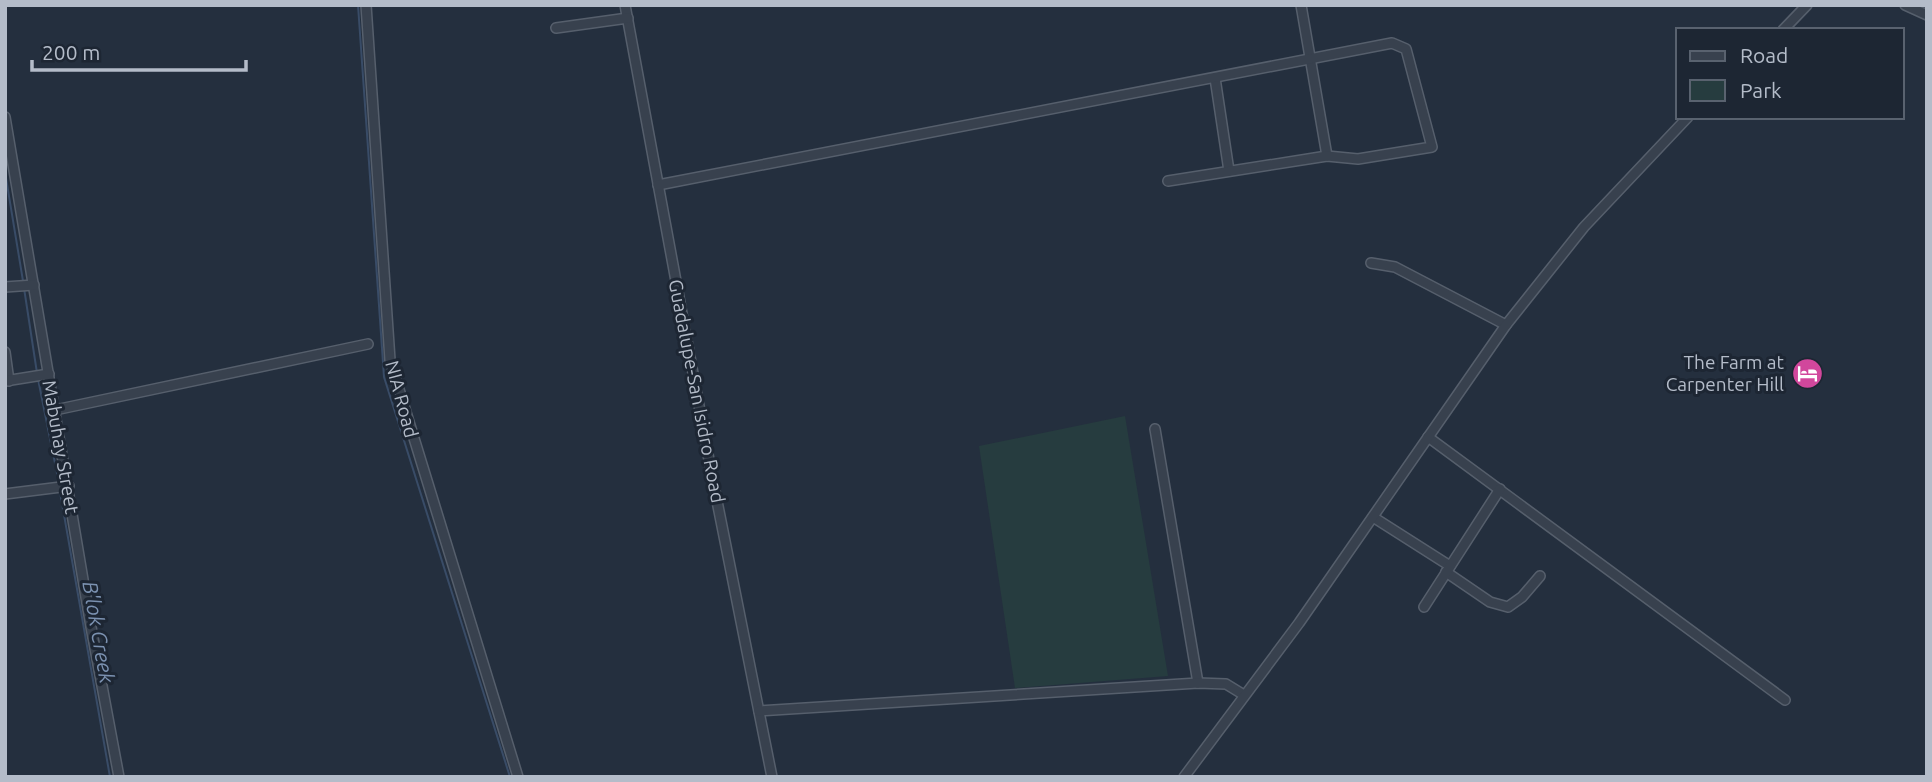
<svg xmlns="http://www.w3.org/2000/svg" width="1932" height="782" viewBox="0 0 1932 782" font-family="Ubuntu,sans-serif">
  <style>
    .green { fill: #263c3f }
    .lines { fill: none; stroke-linecap: round; stroke-linejoin: round }
    .stream { stroke: #394c67; stroke-width: 2 }
    .minor-casing { stroke: #565f6c; stroke-width: 12 }
    .minor { stroke: #38414e; stroke-width: 9 }
    .labels { text-anchor: middle; dominant-baseline: central; stroke-width: 6; stroke-linejoin: round; paint-order: stroke }
    .poi-label { font-size: 19px; fill: #b4bcc9; stroke: #1d2633; text-anchor: end }
    .street-label { font-size: 19px; fill: #b4bcc9; stroke: #1d2633 }
    .water-label { font-size: 21px; font-style: italic; fill: #7c92b1; stroke: #1d2633 }
  </style>
  <rect width="100%" height="100%" fill="#242f3e"/>
  <path class="green" d="M1125,416L1168,676L1015,688L979,446Z"/>
  <g class="lines">
    <g class="stream">
      <path d="M358,5L384,377L510,777"/>
      <path d="M1918,5L1927,9"/>
      <path d="M5,172L23,281"/>
      <path d="M24,288L37,373"/>
      <path d="M38,379L59,483"/>
      <path d="M60,492L110,777"/>
    </g>
    <defs>
      <g id="minor">
        <path d="M366,5L390,360L518,777"/>
        <path d="M625,5L712,476L772,777"/>
        <path d="M1301,5L1327,156"/>
        <path d="M1905,5L1927,15"/>
        <path d="M556,28L628,18"/>
        <path d="M1783,30L1807,5"/>
        <path d="M1215,78L1229,171"/>
        <path d="M5,117L91,627L119,777"/>
        <path d="M658,185L1392,43L1406,49L1432,147L1358,159L1327,156L1168,181"/>
        <path d="M1371,263L1395,267L1506,325"/>
        <path d="M5,287L34,285"/>
        <path d="M5,352L9,381"/>
        <path d="M5,381L49,374"/>
        <path d="M55,410L368,344"/>
        <path d="M1155,429L1198,683"/>
        <path d="M1428,437L1785,700"/>
        <path d="M5,494L69,486"/>
        <path d="M1373,517L1450,566"/>
        <path d="M1446,572L1490,602L1508,607L1522,597L1540,576"/>
        <path d="M1424,607L1500,489"/>
        <path d="M759,711L1198,683L1226,684L1244,695"/>
        <path d="M1184,777L1299,623L1506,325L1584,227L1688,117"/>
      </g>
    </defs>
    <use href="#minor" class="minor-casing"/>
    <use href="#minor" class="minor"/>
  </g>
  <defs>
    <symbol id="hotel-disc" viewBox="-11 -11 22 22"><circle r="9.5" fill="#d1479c" stroke="#1d2633"/><path d="M-6-4.5h1.5V1H6V5H4.5V3h-9V5H-6ZM-4 0a1.8 1.8 0 1 1 3.6 0ZM.5 0V-2.5h3Q6-2.5 6 0Z" fill="#fff"/></symbol>
  </defs>
  <g fill-rule="evenodd">
    <use href="#hotel-disc" x="1790" y="356" width="35" height="35"/>
  </g>
  <g class="labels">
    <g class="poi-label">
      <text x="1784" y="362">The Farm at<tspan x="1784" dy="22">Carpenter Hill</tspan></text>
    </g>
    <g class="street-label">
      <text transform="translate(697 391) rotate(79)">Guadalupe-San Isidro Road</text>
      <text transform="translate(402 399) rotate(75)">NIA Road</text>
      <text transform="translate(61 447) rotate(80)">Mabuhay Street</text>
    </g>
    <g class="water-label">
      <text transform="translate(99 632) rotate(80)">B'lok Creek</text>
    </g>
  </g>
  <rect width="1932" height="782" fill="none" stroke="#b4bcc9" stroke-width="14"/>
  <rect x="1676" y="28" width="228" height="91" fill="#1d2633" stroke="#59626f" stroke-width="2"/>
  <rect x="1690" y="51" width="35" height="10" fill="#38414e" stroke="#59626f" stroke-width="2"/>
  <text x="1740" y="63" font-size="21" fill="#b4bcc9">Road</text>
  <rect x="1690" y="80" width="35" height="21" fill="#263c3f" stroke="#59626f" stroke-width="2"/>
  <text x="1740" y="98" font-size="21" fill="#b4bcc9">Park</text>
  <path d="M32 60v10h214v-10" fill="none" stroke="#b4bcc9" stroke-width="3.5"/>
  <text x="42" y="60" font-size="21" fill="#b4bcc9" stroke="#1d2633" stroke-width="5" paint-order="stroke">200 m</text>
</svg>
